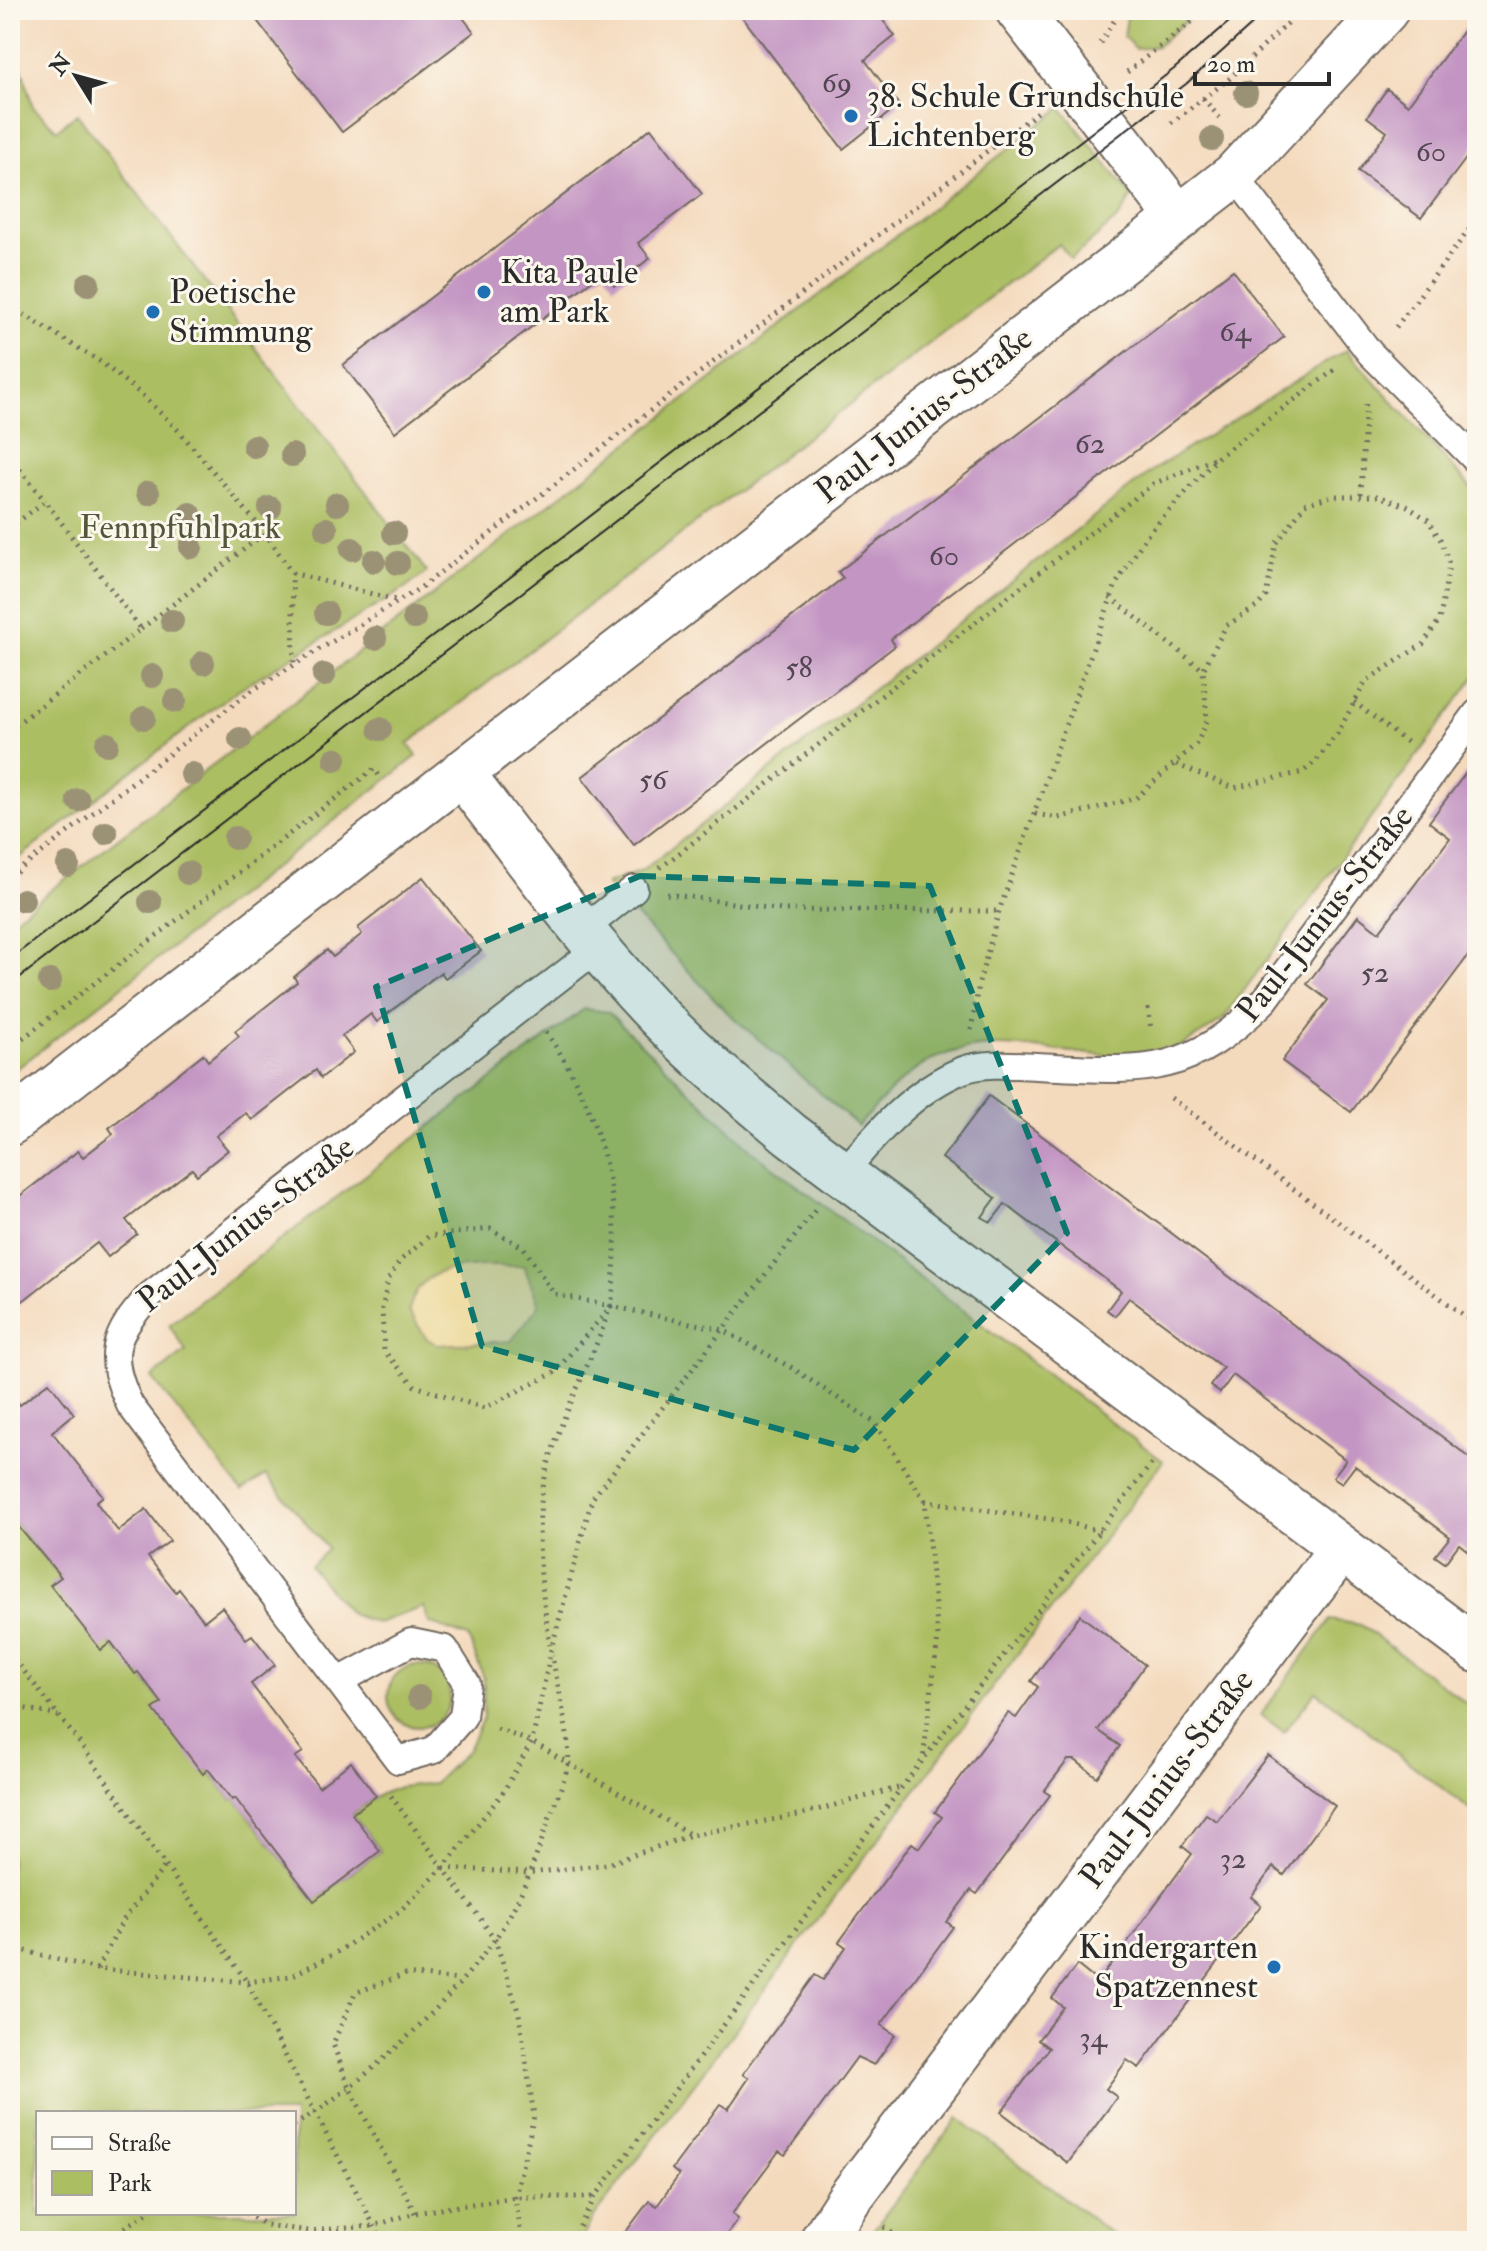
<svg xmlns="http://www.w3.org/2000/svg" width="1487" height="2251" viewBox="0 0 1487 2251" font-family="'IM FELL Double Pica',serif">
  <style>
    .green { fill: #acbe62; stroke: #6c7446; stroke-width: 2; fill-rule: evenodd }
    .sand { fill: #eeda9e; stroke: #8c8264; stroke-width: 2 }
    .building { fill: #c395c3 }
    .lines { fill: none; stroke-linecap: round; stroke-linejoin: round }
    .service-casing { stroke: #71685e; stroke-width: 30 }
    .minor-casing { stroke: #71685e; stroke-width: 48 }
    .path { stroke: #71685e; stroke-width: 5; stroke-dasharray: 2 6; stroke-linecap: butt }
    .service { stroke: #fff; stroke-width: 26 }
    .minor { stroke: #fff; stroke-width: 44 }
    .tram { stroke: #2b2b2b; stroke-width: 2 }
    .tree { fill: #9b9276 }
    .marked { fill: #0f766e; fill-opacity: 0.2; stroke: #0f766e; stroke-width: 6; stroke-dasharray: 16 10; stroke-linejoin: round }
    .poi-dot { fill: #1f6fb2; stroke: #fbf7ec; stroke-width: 3 }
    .labels { text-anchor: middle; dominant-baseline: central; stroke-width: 6; stroke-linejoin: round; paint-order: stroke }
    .number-label { font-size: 30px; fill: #514651 }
    .poi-label { font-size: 34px; fill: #2b2b2b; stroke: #fbf7ec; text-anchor: start }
    .street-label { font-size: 34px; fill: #2b2b2b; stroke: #fbf7ec }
    .park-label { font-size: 34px; fill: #52573c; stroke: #fbf7ec }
  </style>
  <rect width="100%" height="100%" fill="#fbf7ec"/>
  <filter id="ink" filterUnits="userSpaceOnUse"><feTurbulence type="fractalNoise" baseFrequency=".0125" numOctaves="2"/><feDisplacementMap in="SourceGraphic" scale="16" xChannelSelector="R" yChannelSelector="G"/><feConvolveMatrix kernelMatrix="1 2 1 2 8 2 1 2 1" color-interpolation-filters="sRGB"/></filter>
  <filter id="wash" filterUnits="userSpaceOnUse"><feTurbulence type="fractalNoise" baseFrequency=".006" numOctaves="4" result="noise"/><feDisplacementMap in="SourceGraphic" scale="32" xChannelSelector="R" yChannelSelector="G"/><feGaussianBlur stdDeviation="1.8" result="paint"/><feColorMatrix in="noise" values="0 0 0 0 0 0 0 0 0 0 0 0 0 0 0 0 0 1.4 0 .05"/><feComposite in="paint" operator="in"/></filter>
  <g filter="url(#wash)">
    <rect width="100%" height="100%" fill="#f4dabd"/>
    <g class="green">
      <path d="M1132,10H1198L1157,46L1136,49L1124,37L1127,17Z"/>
      <path d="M10,28L33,107L57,130L77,114L427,572L406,588L236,691L10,865Z"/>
      <path d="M1061,108L1132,196L1120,216L1071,259L1059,244L408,744L417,756L10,1074V922Z"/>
      <path d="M1346,350L1477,494V674L1223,1019C1199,1035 1176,1054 1147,1056C1079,1062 1001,1029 936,1058C905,1072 880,1102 858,1126L726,1011L606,884L642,871L1153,470Z"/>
      <path d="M584,1009L608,1012L754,1153L1163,1461L591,2221L581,2241H10V1517L61,1577L51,1585L138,1672L162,1703L203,1773L208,1769L232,1800L235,1798L314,1901L380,1851L352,1814L376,1796L400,1787L434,1783L468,1750L483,1718L484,1678L468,1637L429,1623L424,1607L377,1623L350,1614L310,1566L328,1549L266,1475L242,1491L152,1378L186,1351L169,1325ZM38,2113H294V2213H38Z"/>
      <path d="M1330,1620L1361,1625L1477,1711V1815L1316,1691L1284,1732L1261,1715Z"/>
      <circle cx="419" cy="1696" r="31"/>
      <path d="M958,2118L1121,2241H865Z"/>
    </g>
    <path class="sand" d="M484,1266H524L539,1305L511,1341L438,1345L426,1338L409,1311C418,1270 448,1268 484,1266Z"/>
    <g id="blocks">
      <g class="building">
        <path d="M249,10H457L474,32L342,132Z"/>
        <path d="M737,10H875L895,36L865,60L899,105L843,149Z"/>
        <path d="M1477,12V144L1421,218L1358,171L1387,132L1367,117L1387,89L1408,105Z"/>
        <path d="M651,128L702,194L638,243L650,258L614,286L604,271L395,432L343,365Z"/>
        <path d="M1233,270L1284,337L891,639L895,646L634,845L582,777L843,578L838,572Z"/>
        <path d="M1477,758V944L1351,1112L1282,1061L1328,1000L1307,984L1358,916L1379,932L1450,838L1429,822Z"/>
        <path d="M423,877L481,951L445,978L441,972L377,1022L371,1014L342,1036L354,1052L321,1078L316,1070L252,1120L246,1113L216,1136L228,1150L197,1175L192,1169L126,1220L137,1234L108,1257L97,1243L10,1311V1213L17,1208L12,1202L78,1151L83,1157L113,1134L109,1128L203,1054L208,1061L239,1036L235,1031L297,982L294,977L327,950L333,957L362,934L358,928Z"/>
        <path d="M989,1096L1477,1463V1558L1459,1544L1445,1563L1435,1556L1450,1537L1355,1466L1342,1483L1333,1477L1346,1460L1233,1375L1220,1393L1210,1386L1223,1368L1129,1298L1115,1316L1107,1310L1121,1291L1005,1204L991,1222L982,1217L996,1198L942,1158Z"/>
        <path d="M49,1382L74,1414L52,1432L103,1496L96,1502L118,1531L146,1509L170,1541L148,1557L176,1592L179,1589L204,1621L222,1607L246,1639L252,1635L275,1665L251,1684L303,1752L295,1757L319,1787L351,1762L376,1796L352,1814L380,1851L314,1901L235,1798L232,1800L208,1769L203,1774L153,1709L162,1703L138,1672L135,1674L111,1642L101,1650L50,1585L61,1577L10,1517V1392L20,1405Z"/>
        <path d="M1080,1615L1145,1665L1098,1730L1120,1746L1097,1777L1075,1760H1068L1044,1791L1050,1795L977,1894L971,1890L947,1922L953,1927L881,2025L895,2035L874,2065L857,2057L785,2155L779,2151L732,2214L738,2219L722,2241H619L649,2201L657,2206L679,2175L672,2169L720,2104L728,2109L749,2078L743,2074L815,1975L823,1980L846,1947L839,1942L912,1843L919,1848L942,1817L935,1812L1008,1713L1016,1718L1038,1687L1031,1681Z"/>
        <path d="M1268,1755L1335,1806L1284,1875L1273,1867L1251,1897L1261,1905L1139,2068L1127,2060L1106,2089L1117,2097L1068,2163L1001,2112L1049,2048L1038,2040L1063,2007L1052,1998L1077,1965L1098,1982L1192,1854L1182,1846L1206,1814L1217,1821Z"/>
      </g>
    </g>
  </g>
  <g filter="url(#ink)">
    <use href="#blocks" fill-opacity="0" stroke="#71685e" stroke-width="2"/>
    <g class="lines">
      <defs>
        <g id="service">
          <path d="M1234,175L1370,353L1477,461"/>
          <path d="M583,930L634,889"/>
          <path d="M843,1173C876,1134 914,1089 963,1070C984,1062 1014,1065 1036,1066C1142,1071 1185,1080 1265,1000L1477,713"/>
          <path d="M341,1680L411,1642L445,1649L467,1684L463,1717L434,1750L398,1760L130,1405C106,1355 113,1336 149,1296L598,948"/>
        </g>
        <g id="minor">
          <path d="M1018,10L1179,218"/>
          <path d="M461,773C526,857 588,944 662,1020C702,1061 746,1097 790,1134L1477,1650"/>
          <path d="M10,1123L1234,175L1386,10"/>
          <path d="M822,2241L849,2199L1341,1549"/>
        </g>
      </defs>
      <use href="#service" class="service-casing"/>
      <use href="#minor" class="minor-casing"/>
      <g class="path">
        <path d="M1100,43L1121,10"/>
        <path d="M1127,72L1207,10"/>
        <path d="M1203,98L1223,122"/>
        <path d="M1171,123L1229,79L1302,10"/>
        <path d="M10,306L101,362L142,395L179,431L265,533L292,573L294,663"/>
        <path d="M1396,327L1477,219"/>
        <path d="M10,457L45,501"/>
        <path d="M1361,494L1366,399"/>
        <path d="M10,528L45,501L141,629L10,729"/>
        <path d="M292,573L399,601"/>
        <path d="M1110,597L1203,670"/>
        <path d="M141,629L265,533"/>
        <path d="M1354,702L1409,744"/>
        <path d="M1035,814L1058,818L1136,798L1197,743L1207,721L1203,670L1226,626L1258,606L1266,596L1276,544L1305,504L1331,496H1378L1407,506L1428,520L1442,542L1449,564L1440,619L1423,644L1366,681L1337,734L1317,760L1303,772L1234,788L1175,764"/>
        <path d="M660,868L1153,484L1216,458"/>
        <path d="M10,877L248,693L420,588L1042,109"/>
        <path d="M667,894L782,910L999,911"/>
        <path d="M1148,1008L1151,1030"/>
        <path d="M971,1030L979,983L999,911L1116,584L1147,535L1218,457L1337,368"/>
        <path d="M546,1032C595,1101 621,1187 614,1271C613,1283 614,1296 610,1307C593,1361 563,1410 548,1465C532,1524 541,1586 550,1645"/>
        <path d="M10,1048L374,769L382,779"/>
        <path d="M1171,1098L1477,1325"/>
        <path d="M612,1305L554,1373L484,1408L415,1386L384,1351L382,1309L388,1280L400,1261L429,1236L490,1229L524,1248L554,1294L723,1330L792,1368L874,1422L925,1501L938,1637L923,1760"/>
        <path d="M925,1501L1062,1521L1100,1531"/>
        <path d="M10,1653L79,1742L247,1982L382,2241"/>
        <path d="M10,1705L58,1716"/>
        <path d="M497,1729L532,1742L691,1835L798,1815L901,1787"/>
        <path d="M391,1796L495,1939L519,2014L534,2116L515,2197L522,2241"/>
        <path d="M444,1868L530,1873L608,1864L691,1835"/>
        <path d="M10,1947L97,1969L247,1982L291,1976L334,1954L400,1911L443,1868L502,1794L532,1742L551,1650L592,1499L816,1209"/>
        <path d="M97,1969L124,1919L165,1866"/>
        <path d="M294,2125C360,2088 451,2001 495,1939C521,1902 536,1858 550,1816C556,1799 565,1781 568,1764C572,1742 556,1680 552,1655"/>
        <path d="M10,2205L12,2241"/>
        <path d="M246,2213L265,2225L309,2231L373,2226L415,2213L515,2197H595"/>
        <path d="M415,2213L349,2087L333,2044L355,1993L406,1974L459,1980"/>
        <path d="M884,2227L903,2241"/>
        <path d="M105,2241L147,2213"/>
        <path d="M572,2241L595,2197L902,1787L1152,1463"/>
      </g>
      <use href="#service" class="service"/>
      <use href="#minor" class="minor"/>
      <g class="tram">
        <path d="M10,959L914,269L1174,69L1243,10"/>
        <path d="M10,985L1118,136L1186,84L1268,10"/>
      </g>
    </g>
    <g class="tree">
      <circle cx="1246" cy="93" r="12"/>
      <circle cx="1212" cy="139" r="12"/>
      <circle cx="88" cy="284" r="12"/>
      <circle cx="254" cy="446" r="12"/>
      <circle cx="292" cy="455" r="12"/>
      <circle cx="148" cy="493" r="12"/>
      <circle cx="337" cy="504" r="12"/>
      <circle cx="270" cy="508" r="12"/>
      <circle cx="190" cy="514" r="12"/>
      <circle cx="326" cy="529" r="12"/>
      <circle cx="394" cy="533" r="12"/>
      <circle cx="191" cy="547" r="12"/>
      <circle cx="352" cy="549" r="12"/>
      <circle cx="374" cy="561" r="12"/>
      <circle cx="398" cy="563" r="12"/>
      <circle cx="326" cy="613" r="12"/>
      <circle cx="414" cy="618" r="12"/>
      <circle cx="172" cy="621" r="12"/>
      <circle cx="375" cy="638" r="12"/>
      <circle cx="203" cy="663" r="12"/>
      <circle cx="324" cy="675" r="12"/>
      <circle cx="152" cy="676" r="12"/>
      <circle cx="175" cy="701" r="12"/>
      <circle cx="144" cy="718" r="12"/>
      <circle cx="380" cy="729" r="12"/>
      <circle cx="240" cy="739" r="12"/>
      <circle cx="107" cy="744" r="12"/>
      <circle cx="335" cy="759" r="12"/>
      <circle cx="192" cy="774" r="12"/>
      <circle cx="78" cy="800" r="12"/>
      <circle cx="106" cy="833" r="12"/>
      <circle cx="235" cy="838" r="12"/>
      <circle cx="68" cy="865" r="12"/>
      <circle cx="188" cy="873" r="12"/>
      <circle cx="23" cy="900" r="12"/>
      <circle cx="150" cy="902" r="12"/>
      <circle cx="50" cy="981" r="12"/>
      <circle cx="419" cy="1697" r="12"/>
    </g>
  </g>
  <path class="marked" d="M640,876L930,886L1067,1233L854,1450L482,1346L376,987Z"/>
  <g class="poi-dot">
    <circle cx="851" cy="116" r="8"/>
    <circle cx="484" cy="292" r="8"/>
    <circle cx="153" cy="312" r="8"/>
    <circle cx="1274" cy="1967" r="8"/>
  </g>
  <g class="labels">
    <g class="number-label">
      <text x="837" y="82">69</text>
      <text x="1431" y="151">60</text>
      <text x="1235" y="331">64</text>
      <text x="1090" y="443">62</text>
      <text x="944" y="555">60</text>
      <text x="799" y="667">58</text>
      <text x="653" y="779">56</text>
      <text x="1375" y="972">52</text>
      <text x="1233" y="1858">32</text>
      <text x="1093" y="2037">34</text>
    </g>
    <g class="poi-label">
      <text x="867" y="96">38. Schule Grundschule<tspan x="867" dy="39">Lichtenberg</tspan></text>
      <text x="500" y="272">Kita Paule<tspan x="500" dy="39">am Park</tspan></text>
      <text x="169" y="292">Poetische<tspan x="169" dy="39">Stimmung</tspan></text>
      <text x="1258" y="1947" text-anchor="end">Kindergarten<tspan x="1258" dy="39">Spatzennest</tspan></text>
    </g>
    <g class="street-label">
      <text transform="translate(924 415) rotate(-38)">Paul-Junius-Straße</text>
      <text transform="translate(1325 914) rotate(-52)">Paul-Junius-Straße</text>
      <text transform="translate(246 1224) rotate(-38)">Paul-Junius-Straße</text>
      <text transform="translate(1167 1779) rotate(-53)">Paul-Junius-Straße</text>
    </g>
    <g class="park-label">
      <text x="180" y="527">Fennpfuhlpark</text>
    </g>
  </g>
  <rect width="1487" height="2251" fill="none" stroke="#fbf7ec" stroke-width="40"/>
  <rect x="36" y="2111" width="260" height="104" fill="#fbf7ec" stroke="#a8a59f" stroke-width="2"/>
  <rect x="52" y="2137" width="40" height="12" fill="#ffffff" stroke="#a8a59f" stroke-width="2"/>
  <text x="108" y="2151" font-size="24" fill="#2b2b2b">Straße</text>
  <rect x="52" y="2171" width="40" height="24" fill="#acbe62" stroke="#a8a59f" stroke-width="2"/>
  <text x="108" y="2191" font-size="24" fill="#2b2b2b">Park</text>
  <g transform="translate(76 76) rotate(307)" stroke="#fbf7ec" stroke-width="6" paint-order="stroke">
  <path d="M0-6L14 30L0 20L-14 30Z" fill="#2b2b2b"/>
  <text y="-12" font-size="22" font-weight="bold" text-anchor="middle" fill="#2b2b2b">N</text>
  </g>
  <path d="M1195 72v12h134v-12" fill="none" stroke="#2b2b2b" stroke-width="4"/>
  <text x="1207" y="72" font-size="24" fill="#2b2b2b" stroke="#fbf7ec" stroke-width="6" paint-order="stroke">20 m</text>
</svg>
